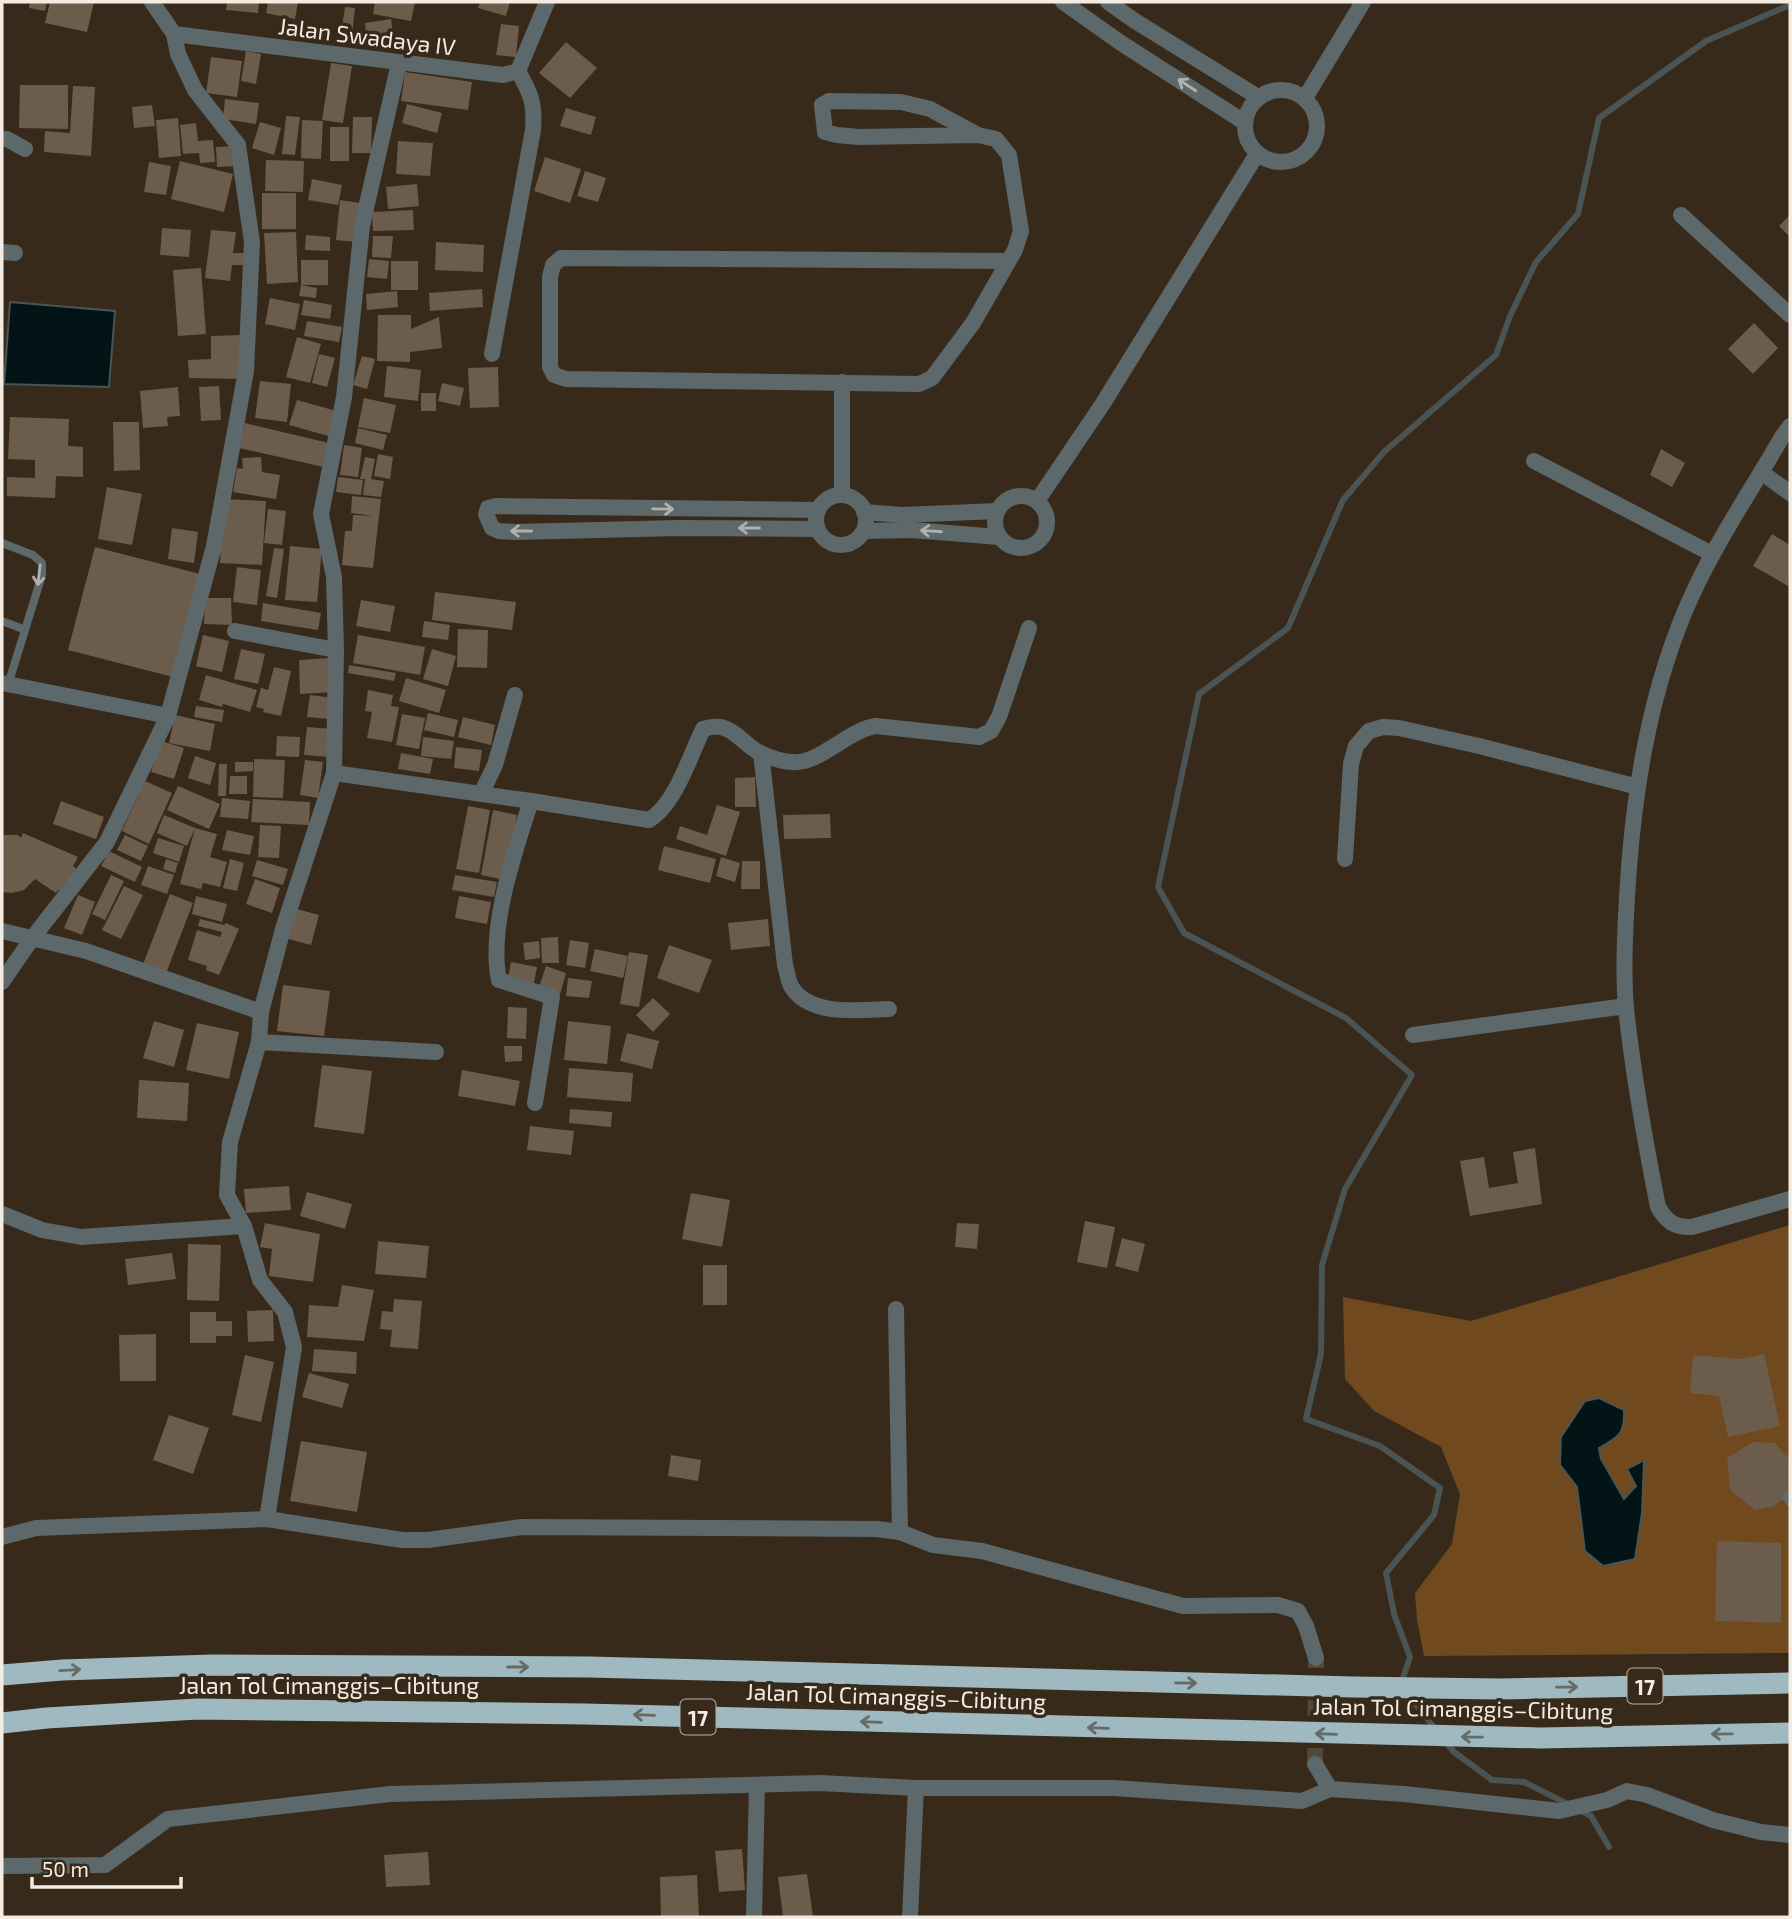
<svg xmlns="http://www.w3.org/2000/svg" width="1792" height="1919" viewBox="0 0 1792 1919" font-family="'Exo 2',sans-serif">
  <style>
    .green { fill: #704a1e }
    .water { fill: #031417; stroke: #4b5454; stroke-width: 2 }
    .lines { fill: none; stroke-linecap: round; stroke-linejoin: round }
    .stream { stroke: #4b5454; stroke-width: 6 }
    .building { fill: #6b5c4c }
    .minor-tunnel { stroke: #534739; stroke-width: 16; stroke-dasharray: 16 8; stroke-linecap: butt }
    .service { stroke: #5d686a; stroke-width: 8 }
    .minor { stroke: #5d686a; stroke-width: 16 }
    .motorway { stroke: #9ebac0; stroke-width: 21 }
    .oneway { stroke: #b0b0ac }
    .oneway2 { stroke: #656b65 }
    .labels { text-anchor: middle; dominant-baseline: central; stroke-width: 7; stroke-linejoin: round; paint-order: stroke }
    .shield { fill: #372a1b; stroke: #bbb1a6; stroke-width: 2 }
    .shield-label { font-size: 21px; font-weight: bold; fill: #f4ebe2 }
    .street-label { font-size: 23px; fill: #f4ebe2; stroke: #372a1b }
  </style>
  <rect width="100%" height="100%" fill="#372a1b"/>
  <path class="green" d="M1790,1225V1653L1424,1656L1417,1620L1415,1593L1452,1544L1460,1494L1441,1447L1374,1411L1345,1379L1343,1297L1471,1321Z"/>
  <g class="water">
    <path d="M10,302L115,311L109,387L4,384Z"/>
    <path d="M1599,1398L1624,1410C1625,1434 1619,1437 1599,1448L1601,1459L1624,1499L1636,1486L1627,1469L1644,1460L1642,1513L1635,1559L1603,1566L1585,1551L1577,1487L1560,1465L1561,1437L1585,1401Z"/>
  </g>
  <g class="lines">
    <g class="stream">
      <path d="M1401,1684L1410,1657L1394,1614L1386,1573L1434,1515L1440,1488L1380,1446L1306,1419L1321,1354L1322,1265L1345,1189L1412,1075L1346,1018L1184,933L1158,887L1199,694L1288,628L1343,500L1384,452L1496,355L1510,316L1536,262L1578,214L1599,118L1706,41L1790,5"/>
      <path d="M1406,1692L1436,1730"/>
      <path d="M1445,1741L1454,1752L1492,1780L1524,1782L1591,1816L1609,1847"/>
    </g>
  </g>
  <g class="building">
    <path d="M30,2H47L45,11L29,8Z"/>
    <path d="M50,2H94L87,32L45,23Z"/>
    <path d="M227,2H259L258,13L226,10Z"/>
    <path d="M268,2H298L295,19L266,13Z"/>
    <path d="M375,2H415L411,21L373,14Z"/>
    <path d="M480,2H510L506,16L478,8Z"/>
    <path d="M345,7L355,8L352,34L341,33Z"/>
    <path d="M391,19L394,39L367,42L365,23Z"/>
    <path d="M501,24L519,26L516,57L496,55Z"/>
    <path d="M566,42L597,68L570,98L539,73Z"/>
    <path d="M246,51L261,54L256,84L241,81Z"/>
    <path d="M211,57L242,61L237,97L206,93Z"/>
    <path d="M331,63L352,66L343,123L322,120Z"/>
    <path d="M405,72L472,82L468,110L401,101Z"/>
    <path d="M20,85H68V129L19,128Z"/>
    <path d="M73,86L95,87L91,156L44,152L45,131L70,133Z"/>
    <path d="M225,99L259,103L256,124L223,119Z"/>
    <path d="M407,104L442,113L437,133L402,123Z"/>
    <path d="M152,105L155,126L134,128L132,107Z"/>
    <path d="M566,108L596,117L591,135L560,126Z"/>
    <path d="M286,116L300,117L295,155L282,154Z"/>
    <path d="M353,117H372L371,153H352Z"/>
    <path d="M178,118L181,156L159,158L156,120Z"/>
    <path d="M302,120L323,121L321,159L301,158Z"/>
    <path d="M260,122L281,128L274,155L252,148Z"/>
    <path d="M196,123L198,141L213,140L215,162L200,163L199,153L183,154L180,125Z"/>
    <rect x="330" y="127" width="19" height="34"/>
    <path d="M398,141L433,143L430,176L396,174Z"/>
    <path d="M236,146L237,166L217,167L216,147Z"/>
    <path d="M545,157L581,169L570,203L534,191Z"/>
    <path d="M266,160L304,161L303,192L265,191Z"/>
    <path d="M180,161L233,174L224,212L171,199Z"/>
    <path d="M149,162L171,166L166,195L144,192Z"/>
    <path d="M585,171L606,178L598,202L577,196Z"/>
    <path d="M312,179L342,185L338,205L308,200Z"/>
    <path d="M417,184L419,206L388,209L386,187Z"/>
    <rect x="262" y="193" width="34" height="36"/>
    <path d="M340,200L360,203L356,242L336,240Z"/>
    <path d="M413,210L414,230L373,231L372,212Z"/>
    <path d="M1790,215V237L1779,226Z"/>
    <path d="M162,228L191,230L189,257L160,255Z"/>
    <path d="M211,230L236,232L233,253H246V265H232L230,281L205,278Z"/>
    <path d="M296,232L298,282L267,284L264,233Z"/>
    <path d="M306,235L330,237V251L305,250Z"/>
    <path d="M373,236H393L391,258L372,257Z"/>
    <path d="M436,242L484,245L483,272L435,270Z"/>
    <path d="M369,259L389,261L387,279L367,277Z"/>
    <rect x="301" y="260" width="27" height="25"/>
    <rect x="391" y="261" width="27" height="29"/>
    <path d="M201,268L206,334L178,336L173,270Z"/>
    <path d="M301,285L317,288L316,298L299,296Z"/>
    <path d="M482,289L483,307L430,311L429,293Z"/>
    <path d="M397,291L398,307L367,310L366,294Z"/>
    <path d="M270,298L300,304L295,330L265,324Z"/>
    <path d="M304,300L332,305L330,319L301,315Z"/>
    <path d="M378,315H411V329L439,317L442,348L410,352V362L377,361Z"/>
    <path d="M307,321L342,327L339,342L304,336Z"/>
    <path d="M1754,323L1778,348L1753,374L1728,349Z"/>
    <path d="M241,335L242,379L189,378L188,360L211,359V336Z"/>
    <path d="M297,337L321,344L310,383L286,377Z"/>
    <path d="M319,354L335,358L327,387L312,383Z"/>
    <path d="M362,356L375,359L367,389L353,385Z"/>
    <path d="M387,366L421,370L418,401L384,397Z"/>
    <path d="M498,367L499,407L470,408L468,368Z"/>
    <path d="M260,381L291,384L287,422L255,418Z"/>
    <path d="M442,383L464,388L460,406L438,401Z"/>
    <path d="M219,386L221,420L201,421L199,387Z"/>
    <path d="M178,387L180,416L167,417L168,426L143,428L140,391Z"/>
    <rect x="421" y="393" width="15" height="18"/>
    <path d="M364,398L396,405L390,433L358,427Z"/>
    <path d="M297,400L340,412L332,437L289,425Z"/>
    <path d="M10,417L69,419L68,446L83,447V477L56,476L55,498L7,496V477L35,478V460L8,459Z"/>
    <path d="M113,422H139L140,470L114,471Z"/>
    <path d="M245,423L333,444L328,468L239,448Z"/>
    <path d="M358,428L387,435L383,450L355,443Z"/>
    <path d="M344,445L362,448L358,477L340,475Z"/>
    <path d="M1661,449L1685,463L1672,487L1650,475Z"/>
    <path d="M378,454L393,457L390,479L374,476Z"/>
    <path d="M261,457L262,472L280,475L276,499L233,492L237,468L243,469L242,458Z"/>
    <path d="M365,457L375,459L371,479L384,481L381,497L363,495L365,479H360Z"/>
    <path d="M338,477L363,480L361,495L336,492Z"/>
    <path d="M107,487L142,494L132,545L98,539Z"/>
    <path d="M352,496L381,499L373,568L342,565L345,531H352L353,515L374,516L351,513Z"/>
    <path d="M224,499L266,501L262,565L220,563Z"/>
    <path d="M268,509L286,511L282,545L264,543Z"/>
    <path d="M172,528L198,532L194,563L168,559Z"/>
    <path d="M1772,534L1790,545V587L1753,566Z"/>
    <path d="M290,546L322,549L317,602L285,600Z"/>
    <path d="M95,547L204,575L177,678L68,650Z"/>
    <path d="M274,548L284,549L277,598L266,596Z"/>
    <path d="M237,567L261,570L257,605L233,602Z"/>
    <path d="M435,592L516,602L512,630L432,620Z"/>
    <path d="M205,598H231L232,625L204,624Z"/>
    <path d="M361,600L395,606L390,632L356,626Z"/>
    <path d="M263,603L321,613L318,630L261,621Z"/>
    <path d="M424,621L450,625L448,640L422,637Z"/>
    <path d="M458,629L488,630L487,668L457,667Z"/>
    <path d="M203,635L229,641L222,672L196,666Z"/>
    <path d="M358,635L425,647L420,675L353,663Z"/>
    <path d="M241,649L265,654L258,684L234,679Z"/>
    <path d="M432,649L456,656L448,686L423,679Z"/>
    <path d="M330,658L332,692L300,694L299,660Z"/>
    <path d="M349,665L396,673L394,681L348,673Z"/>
    <path d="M274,667L291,671L281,716L263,712L264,709L256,707L261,688L268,690Z"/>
    <path d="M206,675L257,690L250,712L223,704L222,707L199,700Z"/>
    <path d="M406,678L446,690L439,713L399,701Z"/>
    <path d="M368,690L393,695L391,706L399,707L392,742L367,738L372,712L365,711Z"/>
    <path d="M310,695L333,698L330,719L307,717Z"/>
    <path d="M196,706L224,710L222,722L194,717Z"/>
    <path d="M428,713L458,720L454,737L424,730Z"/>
    <path d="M402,714L425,718L419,749L396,745Z"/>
    <path d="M175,715L215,724L210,751L169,743Z"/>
    <path d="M463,717L495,725L491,745L458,737Z"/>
    <path d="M307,727L333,729L330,757L304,755Z"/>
    <path d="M277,736L300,737L299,757L276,756Z"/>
    <path d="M423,737L454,741L451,759L421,756Z"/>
    <path d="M161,741L184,748L174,779L151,772Z"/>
    <path d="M456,747L482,750L479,771L454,768Z"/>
    <path d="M401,753L433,759L430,774L398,769Z"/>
    <path d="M195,756L216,763L210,785L188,778Z"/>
    <path d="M254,759L285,760L283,798L253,797Z"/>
    <path d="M305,760L323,762L318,798L300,795Z"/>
    <path d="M235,762H253V771L235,772Z"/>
    <path d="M219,764H227L226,796H218Z"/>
    <path d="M230,776H247V794H229Z"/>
    <path d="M755,777L756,807H735V778Z"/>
    <path d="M145,781L172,793L149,844L122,831Z"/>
    <path d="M178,786L220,804L209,829L167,810Z"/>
    <path d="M222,798L250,801L248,819L220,817Z"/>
    <path d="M253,799L310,802L309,825L251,822Z"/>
    <path d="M61,801L104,817L96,839L53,824Z"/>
    <path d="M717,805L740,812L726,856L676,839L680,826L707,835Z"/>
    <path d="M468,806L490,810L479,873L456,869Z"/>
    <path d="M493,810L517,815L505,880L481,875Z"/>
    <path d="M830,814L831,838L784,839L783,815Z"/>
    <path d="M164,815L195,828L217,834L210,857L227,862L220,887L203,883L201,889L180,884L195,828L187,846L157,833Z"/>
    <path d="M260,825L281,826L279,858L258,857Z"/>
    <path d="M227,830L254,836L250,855L222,850Z"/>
    <path d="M23,833L78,857L73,866L83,875L68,895L58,890L56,893L35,879L24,890L12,893L2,892V835H18L21,838Z"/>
    <path d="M125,835L148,846L141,861L117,850Z"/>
    <path d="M158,838L184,846L179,862L153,853Z"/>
    <path d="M664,846L716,859L710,883L658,870Z"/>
    <path d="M109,851L142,867L135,882L101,866Z"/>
    <path d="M721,857L740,863L735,882L716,876Z"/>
    <path d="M166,859L178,863L175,873L163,869Z"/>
    <path d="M230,859L244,863L237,891L223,888Z"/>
    <path d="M257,860L288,869L283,885L252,876Z"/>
    <path d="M742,861H760V889H741Z"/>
    <path d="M148,866L174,875L167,894L141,885Z"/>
    <path d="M111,875L124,881L105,920L92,914Z"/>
    <path d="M455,875L497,882L494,897L452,890Z"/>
    <path d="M255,879L280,888L272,913L246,904Z"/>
    <path d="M124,886L143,895L121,939L102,930Z"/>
    <path d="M170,894L193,903L165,976L142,967Z"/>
    <path d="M78,895L95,902L82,935L64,928Z"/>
    <path d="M196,896L227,904L222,922L192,914Z"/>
    <path d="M459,896L491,902L487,924L455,918Z"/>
    <path d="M293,908L319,915L311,945L285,938Z"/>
    <path d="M200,919L224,925L226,923L239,929L219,975L206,970L207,966L188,960L197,930L220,937L222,932L198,926Z"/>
    <path d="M768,919L770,946L731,950L728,923Z"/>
    <path d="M558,937L559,963H542L541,938Z"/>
    <path d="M570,940L589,943L585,968L566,965Z"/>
    <path d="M539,941L540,958L525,960L523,943Z"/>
    <path d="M669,945L712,960L699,993L657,978Z"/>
    <path d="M595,949L628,956L623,978L590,971Z"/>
    <path d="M629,952L648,955L639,1007L620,1004Z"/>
    <path d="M511,962L537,967L534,983L508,978Z"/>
    <path d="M546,966L566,973L560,994L539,987Z"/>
    <path d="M568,978L592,981L589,998L566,996Z"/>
    <path d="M283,985L330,991L324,1036L277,1031Z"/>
    <path d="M653,998L670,1014L653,1032L636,1015Z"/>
    <path d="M508,1007L527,1008L526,1039L507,1038Z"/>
    <path d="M154,1021L184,1030L174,1067L143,1058Z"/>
    <path d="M568,1021L611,1026L607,1064L564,1060Z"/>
    <path d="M197,1023L239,1032L229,1079L186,1070Z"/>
    <path d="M627,1033L659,1041L652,1069L620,1061Z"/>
    <path d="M504,1046H522V1061L505,1062Z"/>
    <path d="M322,1065L372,1071L364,1134L314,1127Z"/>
    <path d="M569,1068L633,1073L631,1102L567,1097Z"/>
    <path d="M462,1070L520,1081L515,1106L458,1096Z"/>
    <path d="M139,1080L189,1083L187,1121L137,1118Z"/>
    <path d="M570,1109L612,1112L611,1127L569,1123Z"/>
    <path d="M530,1126L574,1131L571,1155L527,1150Z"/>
    <path d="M1535,1148L1542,1204L1470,1216L1460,1161L1484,1157L1489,1188L1518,1183L1513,1152Z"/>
    <path d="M289,1186L291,1210L246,1213L244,1189Z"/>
    <path d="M307,1192L352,1204L345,1229L300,1216Z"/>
    <path d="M691,1193L730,1200L722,1247L682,1239Z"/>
    <path d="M1085,1221L1115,1227L1107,1268L1077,1262Z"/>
    <path d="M265,1223L320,1234L313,1282L269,1276L272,1249L260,1247Z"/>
    <path d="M957,1223L979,1224L977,1249L955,1247Z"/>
    <path d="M1122,1238L1145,1244L1138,1272L1115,1266Z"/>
    <path d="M378,1241L429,1246L426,1278L375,1274Z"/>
    <path d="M188,1244L221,1245L219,1301L187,1300Z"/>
    <path d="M172,1253L176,1279L128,1285L125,1259Z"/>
    <rect x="703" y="1265" width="24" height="40"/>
    <path d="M342,1285L374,1290L364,1341L307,1337L309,1305L338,1307Z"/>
    <path d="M394,1299L422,1301L418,1349L390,1347L392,1330L380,1329L382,1311L393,1312Z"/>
    <path d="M273,1310L274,1341L248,1342L247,1311Z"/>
    <path d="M190,1312H216V1321H232V1336H216V1343H190Z"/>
    <path d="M156,1334V1381H120L119,1335Z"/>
    <path d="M314,1349L357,1352L356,1374L312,1371Z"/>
    <path d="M1764,1354L1780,1426L1728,1437L1719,1396L1690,1393L1693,1355L1741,1359Z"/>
    <path d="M245,1355L274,1362L261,1422L232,1415Z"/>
    <path d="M309,1373L349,1384L342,1408L302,1397Z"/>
    <path d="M169,1415L209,1428L193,1474L153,1460Z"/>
    <path d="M301,1441L367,1452L357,1512L290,1501Z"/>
    <path d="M1753,1442L1775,1443L1790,1460V1494L1774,1506L1755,1510L1730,1490L1727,1458Z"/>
    <path d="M671,1455L701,1460L698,1481L668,1476Z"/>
    <path d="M1717,1541L1781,1543V1623L1715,1621Z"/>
    <path d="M742,1849L745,1890L719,1892L715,1851Z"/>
    <path d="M428,1852L430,1885L386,1887L384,1855Z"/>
    <path d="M807,1874L813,1917H783L778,1877Z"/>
    <path d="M697,1875L699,1917H661L660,1877Z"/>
  </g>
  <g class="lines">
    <path class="minor-tunnel" d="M1315,1764L1316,1658"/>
    <g class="service">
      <path d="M2,543L33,555L42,563V575L8,685"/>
      <path d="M2,621L23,629"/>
      <path d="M1786,1497L1790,1503"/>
    </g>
    <g class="minor">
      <path d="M1063,2L1121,43L1244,122"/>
      <path d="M1108,2L1135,21L1258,97"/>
      <path d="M174,34L503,75L518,71"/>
      <path d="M518,71L547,2"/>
      <circle cx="1281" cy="126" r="36"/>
      <path d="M1305,98L1363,2"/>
      <path d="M978,135L930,109L901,102L829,101L822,105L825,132L837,135L859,137L978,135L996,139L1009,155L1021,231L1015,250L973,323L932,378L919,384L566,379L554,375L550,367V277L553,265L561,258L1008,261"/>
      <path d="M2,139H7L25,149"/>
      <path d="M1681,215L1790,315"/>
      <path d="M2,252L15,253"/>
      <path d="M492,354L533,130C535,103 531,94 518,71"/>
      <path d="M1790,426L1782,437C1752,489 1718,539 1693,593C1649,688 1633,794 1627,897C1625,934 1623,971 1626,1008C1633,1075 1645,1141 1658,1207C1666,1221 1675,1228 1692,1227L1790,1199"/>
      <path d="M1534,461L1712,554"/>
      <path d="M1761,472L1790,493"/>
      <path d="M842,495V382"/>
      <circle cx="841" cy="520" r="25"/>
      <circle cx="1021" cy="522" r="26"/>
      <path d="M1037,501L1102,405L1257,154"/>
      <path d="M864,512L902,515L997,511"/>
      <path d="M817,529L679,528L515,532L499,531L492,528L486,514L488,508L496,506L818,510"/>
      <path d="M864,531L912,530L999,537"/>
      <path d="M235,631L336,650"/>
      <path d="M2,683L168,716"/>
      <path d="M761,753L785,965C787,971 788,980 791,986C809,1017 859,1010 889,1009"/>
      <path d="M334,773L531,801L649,820C675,805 690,756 703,729C732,720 738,741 760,753C769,757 783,762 792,762C819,765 847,730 876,726L979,737L991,731L999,717L1029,628"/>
      <path d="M481,794L495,765L515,695"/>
      <path d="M531,801C515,851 488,927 499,980L552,997L535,1103"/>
      <path d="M1345,859L1351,764L1356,746L1369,731L1383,727L1399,728L1479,746L1638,787"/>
      <path d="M2,931L86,951L261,1012"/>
      <path d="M2,982L31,940L107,842L168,716L214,546L246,371L252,242L238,145L195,90L178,54L174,34L152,2"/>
      <path d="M1413,1035L1626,1006"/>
      <path d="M259,1042L436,1052"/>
      <path d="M2,1214L42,1230L81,1237L244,1226"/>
      <path d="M896,1309L900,1532"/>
      <path d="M267,1519L294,1347L285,1312L260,1280L244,1226L227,1195L230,1142L259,1042L261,1012L283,929L334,773L336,650L334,577L321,514L344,397L362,226L399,63"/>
      <path d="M2,1537L36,1528L267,1519L402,1540H428L522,1527L877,1529L900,1532L933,1545L982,1551L1183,1606L1278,1605L1298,1611L1306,1626L1316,1658"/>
      <path d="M1315,1764L1330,1789"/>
      <path d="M2,1866L105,1865L168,1819L390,1794L820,1783L916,1788H1114L1302,1801L1330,1789L1404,1794L1559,1811L1607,1800L1627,1791L1647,1795L1713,1820L1761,1832L1790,1835"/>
      <path d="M754,1917L757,1785"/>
      <path d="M910,1917L916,1788"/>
    </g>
    <g class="motorway">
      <path d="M2,1675L62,1670L212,1665L589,1667L1353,1687L1499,1689L1790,1683"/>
      <path d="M2,1723L47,1718L197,1709L585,1714L1541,1738L1790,1733"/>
    </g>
  </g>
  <defs><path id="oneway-shaft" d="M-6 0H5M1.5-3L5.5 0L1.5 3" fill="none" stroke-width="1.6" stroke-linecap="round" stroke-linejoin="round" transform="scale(1.75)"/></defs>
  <g class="oneway">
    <use href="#oneway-shaft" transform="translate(1187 85) rotate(-147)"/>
    <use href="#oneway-shaft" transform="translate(663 509) rotate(1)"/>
    <use href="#oneway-shaft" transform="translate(749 528) rotate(-180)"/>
    <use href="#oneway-shaft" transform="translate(521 531) rotate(-180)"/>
    <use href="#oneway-shaft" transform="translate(931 531) rotate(-176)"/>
    <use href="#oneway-shaft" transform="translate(39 575) rotate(97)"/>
  </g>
  <g class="oneway2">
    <use href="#oneway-shaft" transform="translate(518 1667)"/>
    <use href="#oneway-shaft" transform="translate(70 1670) rotate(-3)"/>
    <use href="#oneway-shaft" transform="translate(1186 1683) rotate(1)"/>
    <use href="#oneway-shaft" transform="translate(1567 1687) rotate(-1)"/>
    <use href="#oneway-shaft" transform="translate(644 1715) rotate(-178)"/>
    <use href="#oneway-shaft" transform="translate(871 1722) rotate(-178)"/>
    <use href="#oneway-shaft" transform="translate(1098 1728) rotate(-178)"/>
    <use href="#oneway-shaft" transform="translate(1326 1734) rotate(-178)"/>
    <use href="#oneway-shaft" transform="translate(1722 1734) rotate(179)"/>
    <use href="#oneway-shaft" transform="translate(1472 1737) rotate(-179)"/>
  </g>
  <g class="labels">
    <g class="shield">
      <rect x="1627.5" y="1668.5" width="35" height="35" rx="5"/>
      <rect x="680.5" y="1699.5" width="35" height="35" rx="5"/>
    </g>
    <g class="shield-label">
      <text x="1645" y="1686">17</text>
      <text x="698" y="1717">17</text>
    </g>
    <g class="street-label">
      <text transform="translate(367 36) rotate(7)">Jalan Swadaya IV</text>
      <text x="329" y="1685">Jalan Tol Cimanggis–Cibitung</text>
      <text transform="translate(896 1696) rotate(2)">Jalan Tol Cimanggis–Cibitung</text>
      <text transform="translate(1463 1708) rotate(1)">Jalan Tol Cimanggis–Cibitung</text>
    </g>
  </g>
  <rect width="1792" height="1919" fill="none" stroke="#f4ebe2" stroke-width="7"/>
  <path d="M32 1877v10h149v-10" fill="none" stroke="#f4ebe2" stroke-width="3.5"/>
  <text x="42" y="1877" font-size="21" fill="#f4ebe2" stroke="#372a1b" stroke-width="5" paint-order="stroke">50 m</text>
</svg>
